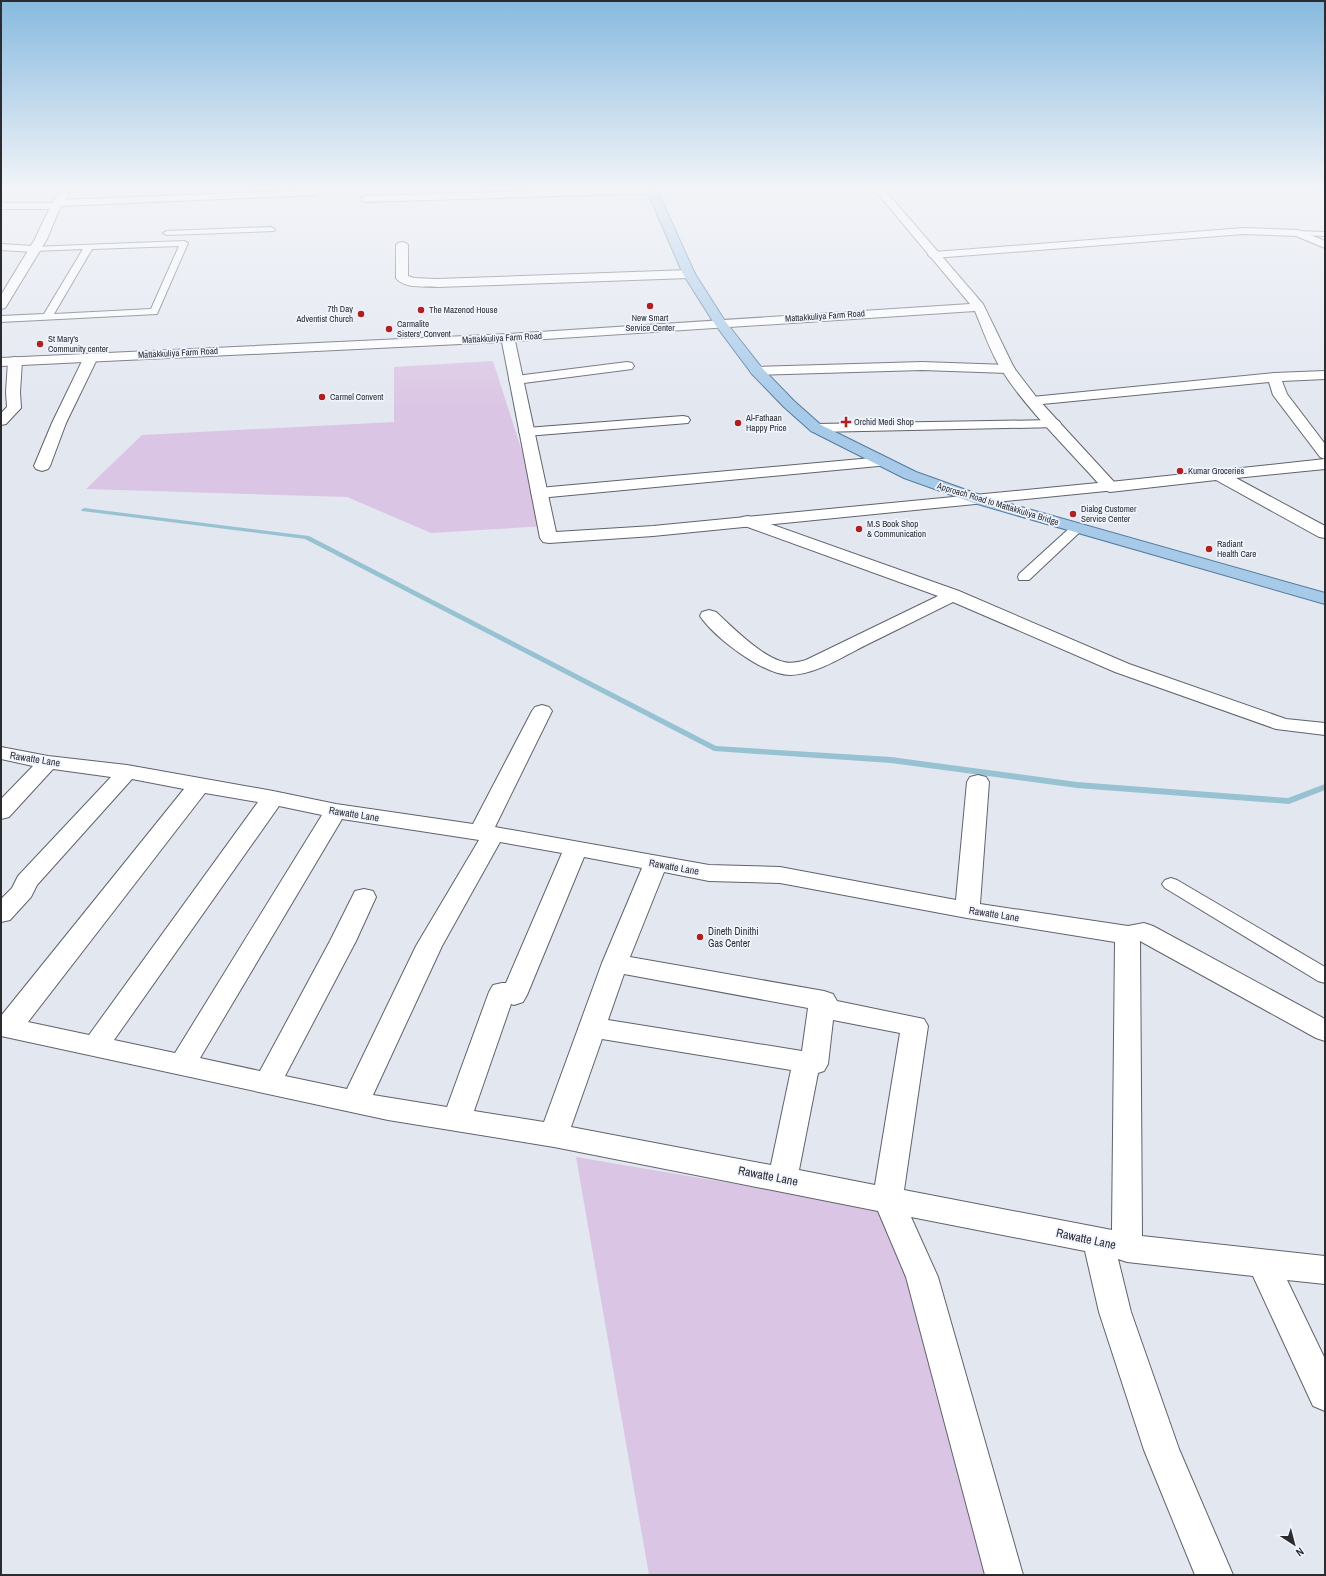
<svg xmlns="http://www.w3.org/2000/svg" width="1326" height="1576" viewBox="0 0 1326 1576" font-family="'Archivo Narrow',sans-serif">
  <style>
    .green { fill: #dbc5e4 }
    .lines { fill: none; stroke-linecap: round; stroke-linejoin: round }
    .stream { fill: #97c2d2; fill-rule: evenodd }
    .service-casing { stroke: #60636c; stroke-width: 2 }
    .minor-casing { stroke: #60636c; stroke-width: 2 }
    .tertiary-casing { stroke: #60636c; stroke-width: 2 }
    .primary-casing { stroke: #557b9e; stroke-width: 2 }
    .service { fill: #fff; fill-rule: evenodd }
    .minor { fill: #fff; fill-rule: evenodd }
    .tertiary { fill: #fff; fill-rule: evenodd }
    .primary { fill: #a7cae9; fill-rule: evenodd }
    .poi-dot { fill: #b01f21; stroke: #f0f4fe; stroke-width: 1.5 }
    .labels { text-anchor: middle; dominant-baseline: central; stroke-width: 3.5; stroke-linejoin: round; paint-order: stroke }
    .far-poi-label { font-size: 9px; fill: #2b2c30; stroke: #f0f4fe; text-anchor: start }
    .far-street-label { font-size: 9px; fill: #2b2c30; stroke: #f0f4fe }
    .street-label { font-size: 10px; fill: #2b2c30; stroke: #f0f4fe }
    .poi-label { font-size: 10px; fill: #2b2c30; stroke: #f0f4fe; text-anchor: start }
    .near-street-label { font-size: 12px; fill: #2b2c30; stroke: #f0f4fe }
  </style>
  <rect width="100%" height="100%" fill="#e3e7f0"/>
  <g class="green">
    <path d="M493,361L546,526L431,533L347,497L86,489L142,435L394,422V367Z"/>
    <path d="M576,1157L897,1211L991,1575H649Z"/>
  </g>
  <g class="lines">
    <path class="stream" d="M84,508L309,536L716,746L891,757L1077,782L1288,798L1325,784V790L1289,804L1077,788L891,763L714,751L305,539L82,511L81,510Z"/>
    <defs>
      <g id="service">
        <path d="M271,227L275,229L274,231L167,235L163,233L167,231Z"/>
        <path d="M1295,231L1325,232V236L1298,235H1295Z"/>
        <path d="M184,241L188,243L157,314L1,322V316L44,314L83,249L34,251L30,249L31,247ZM179,246L151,309L54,314L92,249Z"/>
        <path d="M1077,524L1081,525L1083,528L1081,531L1029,580H1019L1018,577L1019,574L1073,525Z"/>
        <path d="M1171,878L1177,880L1325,967V983L1318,981L1165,888L1162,884L1165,880Z"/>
      </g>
      <g id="minor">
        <path d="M1,188H11L10,190L1,191Z"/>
        <path d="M633,188H654L657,190L652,193L365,202L360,199L365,196Z"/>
        <path d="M312,190L316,191L317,193L316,195L61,206L56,209H1V203H52L57,200Z"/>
        <path d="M1244,228L1298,230L1325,241V248L1296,236L1244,234L934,258L930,257L928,255L930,253L934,252Z"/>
        <path d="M402,242L406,243L408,245V276L414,278L437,279L689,270L693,271L695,274L693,277L689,278L437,287C425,286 404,289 396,278V245L398,243Z"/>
        <path d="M1,244L34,246L38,247L40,249L38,251L34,252L1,250Z"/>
        <path d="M91,353L96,354L98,357L66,423L50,466L48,469L42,471L36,469L34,466L52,423L84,357L86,354Z"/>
        <path d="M15,357L20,358L22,361L20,392L21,408L6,424L1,425V413L7,407L6,392L8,361L10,358Z"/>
        <path d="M627,362L632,363L634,366L632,369L516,384L511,383L509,380L511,377L516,376Z"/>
        <path d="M922,362L1008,365L1013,366L1015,369L1013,372L1008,373L922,370L757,375L752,374L750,371L752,368L757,367Z"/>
        <path d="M1325,371V379L1282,381L1287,394L1325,444V459L1320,457L1273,395L1269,382L1032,405L1027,404L1025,401L1027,398L1032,397L1274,373Z"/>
        <path d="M683,416L688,417L690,420L688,423L526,436L521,435L519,432L521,429L526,428Z"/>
        <path d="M1054,420L1059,421L1061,424L1059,427L816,432L811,431L809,428L811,425L816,424Z"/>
        <path d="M883,457L889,459L891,462L889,465L539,498L533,496L531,493L533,490L539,488Z"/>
        <path d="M1325,459V469L1236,478L1325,526V538L1319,537L1216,480L1110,492L1104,490L1102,487L1104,484L1110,482Z"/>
        <path d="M748,516L959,591L1129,664L1286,719L1325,723V735L1276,729L1115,672L953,602C924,616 895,631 866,645C842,657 817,674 790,675C763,675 714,637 700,616L702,612L709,610L716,612C732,627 763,658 784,662C791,664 799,662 806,660L938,596L742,525L740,521L742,517Z"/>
        <path d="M542,705L549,707L552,711L495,827L709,865L780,867L956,900L967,782L970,777L978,775L986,777L989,782L980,904L1128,926L1144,923L1153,926L1325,1019V1041L1316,1038L1140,941L1142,1236L1325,1256V1284L1287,1280L1325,1359V1411L1313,1406L1253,1276L1127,1262L1118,1259L1131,1312L1179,1449L1233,1575H1195L1144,1450L1099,1312L1085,1251L911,1217L938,1277L1023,1575H985L906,1277L878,1211L554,1147L388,1120L1,1036V1016L184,789L132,779L37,885L31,897L10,920L1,922V899L12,888L18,876L111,777L53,769L9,817L1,819V799L33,766L1,759V747L48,756L127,765L273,791L336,804L473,824L532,711L535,707ZM205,793L258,802L89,1035L28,1022ZM279,806L322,815L175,1053L114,1040ZM342,819L479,840L416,946L347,1089L285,1076L356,941L376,897L373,891L364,889L355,891L330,941L260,1071L200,1058ZM500,842L562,853L506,983H502L493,985L489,992L447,1107L373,1095L442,946ZM584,857L642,868L602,963L544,1122L474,1111L511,1004L514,1005L523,1002L527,995ZM664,872L709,881L780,883L967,918L1115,942L1112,1230L904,1190L928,1026L924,1019L837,1001L833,994L824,991L630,957ZM624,974L808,1008L802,1051L608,1020ZM833,1020L900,1033L875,1185L799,1170L818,1073L824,1071L828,1064ZM602,1039L791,1070L771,1165L571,1127Z"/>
      </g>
      <g id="tertiary">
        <path d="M63,188H73L62,203L47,239L7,305L5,308L1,309V295L35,239L52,203Z"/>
        <path d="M873,188H883L983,304L1014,368L1037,398L1116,484L1118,487L1116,490L653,536L549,543L543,542L540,538L502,342L1,366V358L508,334L970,304ZM975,311C983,330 990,351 1001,369C1027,410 1066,447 1098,483L653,526L556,532L515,341Z"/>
      </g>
      <path id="primary" d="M646,188H656L695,274L725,321L762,368L794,401L821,425L916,472L986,497L1325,593V604L974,503L904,478L811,431L784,407L752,374L714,323L683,274Z"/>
    </defs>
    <use href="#service" class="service-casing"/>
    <use href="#minor" class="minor-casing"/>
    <use href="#tertiary" class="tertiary-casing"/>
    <use href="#primary" class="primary-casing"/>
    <use href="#service" class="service"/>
    <use href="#minor" class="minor"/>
    <use href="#tertiary" class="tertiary"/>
    <use href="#primary" class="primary"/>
  </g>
  <linearGradient id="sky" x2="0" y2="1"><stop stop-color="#87badf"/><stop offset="0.46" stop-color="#f2f4f8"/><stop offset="1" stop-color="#f2f4f8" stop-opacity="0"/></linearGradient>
  <rect width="1326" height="408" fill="url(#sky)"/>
  <g class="poi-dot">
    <circle cx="650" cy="306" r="4"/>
    <circle cx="421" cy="310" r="4"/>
    <circle cx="361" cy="314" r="4"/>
    <circle cx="389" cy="329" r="4"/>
    <circle cx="40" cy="344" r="4"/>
    <circle cx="322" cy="397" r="4"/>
    <path d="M844 416h4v4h4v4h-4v4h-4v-4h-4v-4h4z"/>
    <circle cx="738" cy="423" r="4"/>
    <circle cx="1180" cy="471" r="4"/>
    <circle cx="1073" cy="514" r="4"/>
    <circle cx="859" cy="529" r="4"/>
    <circle cx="1209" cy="549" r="4"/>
    <circle cx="700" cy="937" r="4"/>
  </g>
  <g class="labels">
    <g class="far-poi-label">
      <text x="353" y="309" text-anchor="end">7th Day<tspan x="353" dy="10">Adventist Church</tspan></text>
      <text x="429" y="310">The Mazenod House</text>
      <text x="650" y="318" text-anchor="middle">New Smart<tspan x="650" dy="10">Service Center</tspan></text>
      <text x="397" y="324">Carmalite<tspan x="397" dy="10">Sisters' Convent</tspan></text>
      <text x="48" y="339">St Mary's<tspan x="48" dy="10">Community center</tspan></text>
      <text x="330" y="397">Carmel Convent</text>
      <text x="746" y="418">Al-Fathaan<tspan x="746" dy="10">Happy Price</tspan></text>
      <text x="854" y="422">Orchid Medi Shop</text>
      <text x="1188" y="471">Kumar Groceries</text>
      <text x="1081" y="509">Dialog Customer<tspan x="1081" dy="10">Service Center</tspan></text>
      <text x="867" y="524">M.S Book Shop<tspan x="867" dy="10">&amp; Communication</tspan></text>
      <text x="1217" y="544">Radiant<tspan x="1217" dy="10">Health Care</tspan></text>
    </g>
    <g class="far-street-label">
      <text transform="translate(825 316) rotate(-4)">Mattakkuliya Farm Road</text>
      <text transform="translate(502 338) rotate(-3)">Mattakkuliya Farm Road</text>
      <text transform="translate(178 353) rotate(-3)">Mattakkuliya Farm Road</text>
      <text transform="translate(998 504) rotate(17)">Approach Road to Mattakkuliya Bridge</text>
    </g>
    <g class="street-label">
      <text transform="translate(35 759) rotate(9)">Rawatte Lane</text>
      <text transform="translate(354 814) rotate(9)">Rawatte Lane</text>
      <text transform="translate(674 867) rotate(10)">Rawatte Lane</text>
      <text transform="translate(994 914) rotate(9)">Rawatte Lane</text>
    </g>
    <g class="poi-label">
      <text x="708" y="931">Dineth Dinithi<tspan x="708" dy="12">Gas Center</tspan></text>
    </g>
    <g class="near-street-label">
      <text transform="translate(768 1176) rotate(11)">Rawatte Lane</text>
      <text transform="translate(1086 1239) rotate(12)">Rawatte Lane</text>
    </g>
  </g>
  <rect width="1326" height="1576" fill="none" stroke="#2b2c30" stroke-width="4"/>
  <g transform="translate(1294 1544) rotate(144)" stroke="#f0f4fe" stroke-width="3" paint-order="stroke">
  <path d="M0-3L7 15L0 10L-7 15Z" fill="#2b2c30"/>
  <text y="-6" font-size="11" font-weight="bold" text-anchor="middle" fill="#2b2c30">N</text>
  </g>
</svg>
